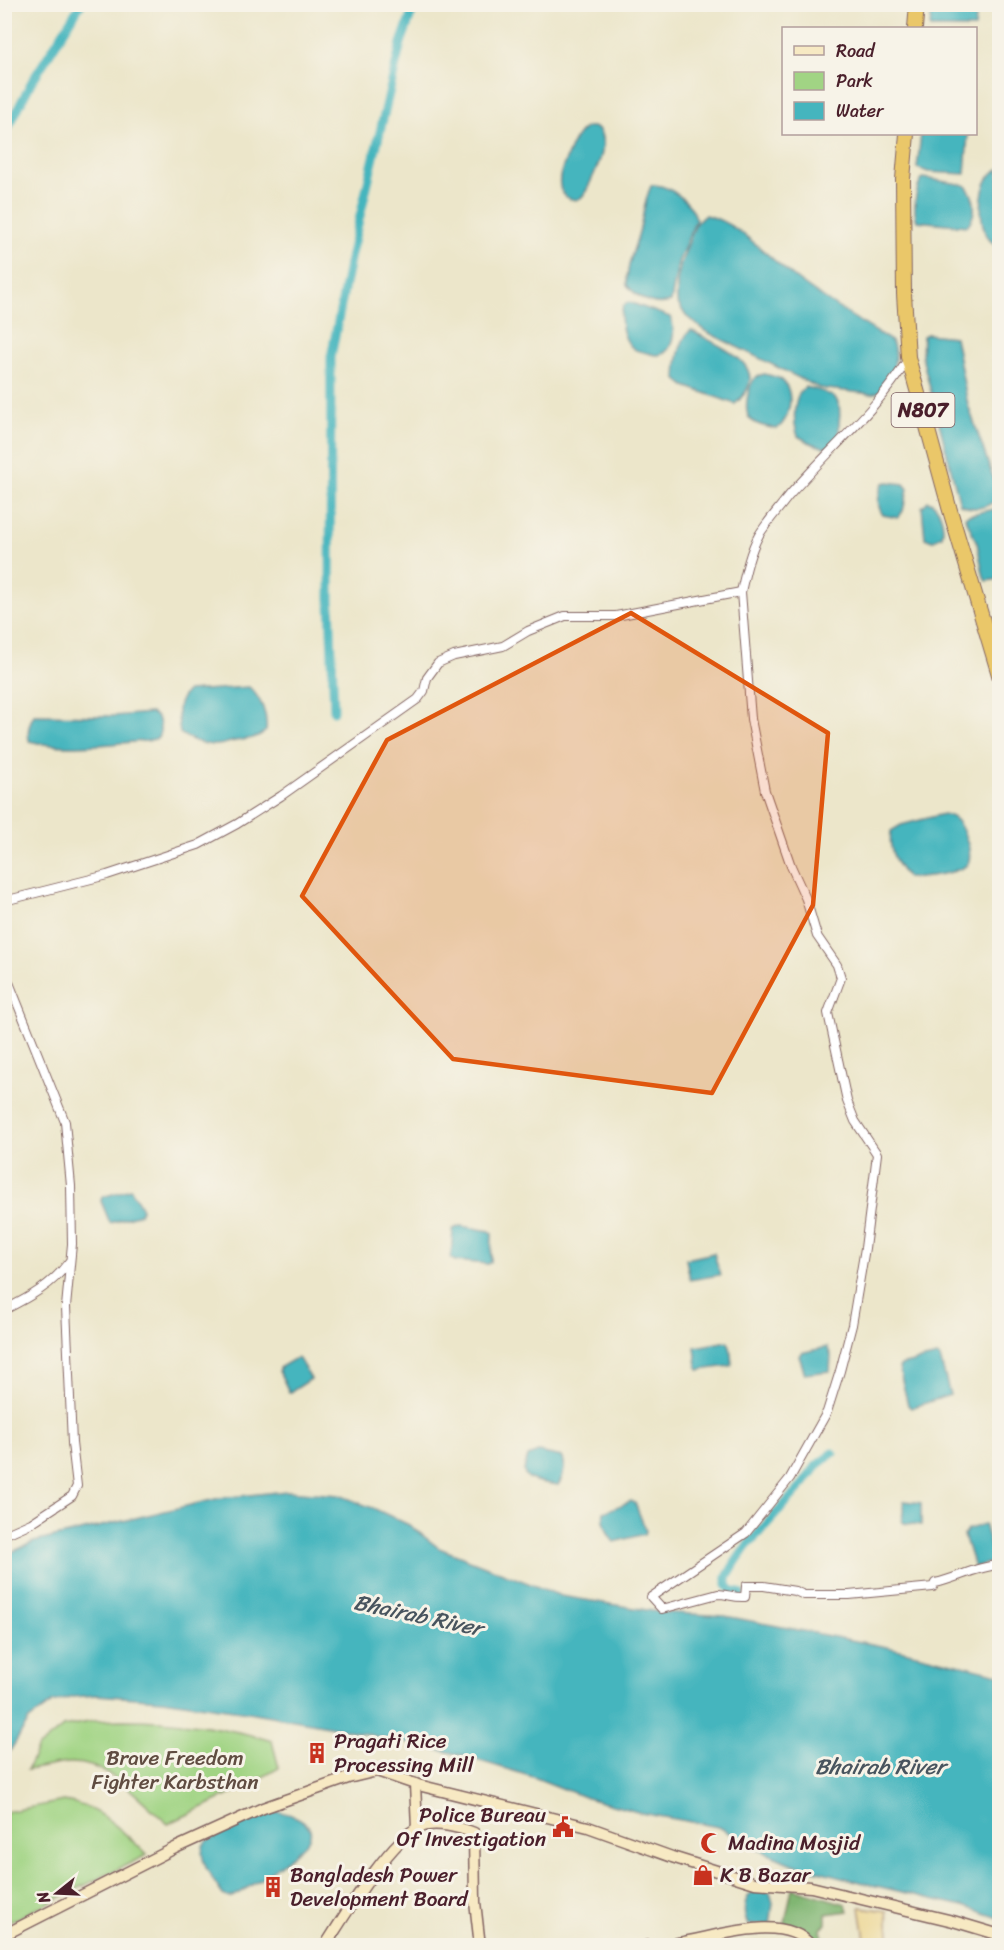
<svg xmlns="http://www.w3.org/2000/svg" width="1004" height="1950" viewBox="0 0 1004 1950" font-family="Sriracha,sans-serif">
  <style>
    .green { fill: #a1d484; stroke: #767a58; stroke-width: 1.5 }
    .forest { fill: #80b672; stroke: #656a4e; stroke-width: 1.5 }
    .sand { fill: #eeda9e; stroke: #9c7c64; stroke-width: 1.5 }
    .water { fill: #45b5be; stroke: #486a74; stroke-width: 1.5 }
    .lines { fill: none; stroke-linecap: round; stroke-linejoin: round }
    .canal { stroke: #45b5be; stroke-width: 9 }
    .street-casing { stroke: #836563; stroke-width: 10 }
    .secondary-casing { stroke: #836563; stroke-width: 13 }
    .highway-casing { stroke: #836563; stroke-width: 16 }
    .street { stroke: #fff; stroke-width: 8 }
    .secondary { stroke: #f7e9c3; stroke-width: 10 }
    .highway { stroke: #eac769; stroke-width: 14 }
    .marked { fill: #e0560e; fill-opacity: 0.2; stroke: #e0560e; stroke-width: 4.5; stroke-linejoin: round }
    .labels { text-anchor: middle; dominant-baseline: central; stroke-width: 6; stroke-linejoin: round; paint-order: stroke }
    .shield { fill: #f7f3e8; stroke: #7e5f64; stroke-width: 1.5 }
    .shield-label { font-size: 20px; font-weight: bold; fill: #4a1f2b }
    .poi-label { font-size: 21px; fill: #4a1f2b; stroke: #f7f3e8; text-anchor: start }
    .park-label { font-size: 21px; fill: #604c41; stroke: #f7f3e8 }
    .water-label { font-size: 22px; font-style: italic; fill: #48545e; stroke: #f7f3e8 }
  </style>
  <rect width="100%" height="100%" fill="#f7f3e8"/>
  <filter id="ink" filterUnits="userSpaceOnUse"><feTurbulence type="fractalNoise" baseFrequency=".0167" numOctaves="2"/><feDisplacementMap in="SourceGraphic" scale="12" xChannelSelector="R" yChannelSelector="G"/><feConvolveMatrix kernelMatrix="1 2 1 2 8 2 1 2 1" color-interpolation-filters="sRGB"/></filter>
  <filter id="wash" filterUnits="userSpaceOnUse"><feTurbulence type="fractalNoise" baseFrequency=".008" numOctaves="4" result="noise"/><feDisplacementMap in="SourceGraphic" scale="24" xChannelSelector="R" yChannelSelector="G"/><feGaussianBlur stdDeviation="1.35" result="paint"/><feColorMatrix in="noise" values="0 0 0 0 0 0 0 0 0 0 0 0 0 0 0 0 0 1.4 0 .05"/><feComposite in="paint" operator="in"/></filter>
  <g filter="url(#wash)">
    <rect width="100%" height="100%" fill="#ece6ca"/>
    <g class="green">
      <path d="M122,1720C171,1720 224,1726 272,1741L279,1768L243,1788L168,1824C140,1800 109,1761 69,1763C55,1764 41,1768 27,1770L38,1747L63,1727L94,1721Z"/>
      <path d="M64,1801C98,1805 124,1832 147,1855L5,1924V1812Z"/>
    </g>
    <path class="forest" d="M792,1888L846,1904L848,1911L826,1914V1924L821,1928L823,1943L807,1932L784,1928Z"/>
    <path class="sand" d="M860,1907L887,1911L890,1945H866Z"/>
    <g class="water">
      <path d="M932,5H977L975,28H930Z"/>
      <path d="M587,127H593L599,130C609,147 597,167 590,183C587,189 585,196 579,199C576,200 575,200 570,199C555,193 559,174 565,162C570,150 575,133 587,127Z"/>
      <path d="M921,134H968L965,174L928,172L917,168Z"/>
      <path d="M999,169V251C996,246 990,241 987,236C977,218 979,177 999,169Z"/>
      <path d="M923,178L965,185C976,197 978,213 967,226L917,221C913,210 915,187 923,178Z"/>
      <path d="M655,185C670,186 693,203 696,219L678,263L671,302C653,307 638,298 627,285C626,264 637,244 641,224C644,211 645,199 651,186Z"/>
      <path d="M705,215C741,223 772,262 802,283C830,304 861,322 891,341C900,355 892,378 883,391L871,394L819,388L705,331L686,316L677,302V281L681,263L696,223Z"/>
      <path d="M629,302L670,317C676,329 675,353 657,355C654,355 651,354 648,353C643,352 637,351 634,349C622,340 619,320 623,306Z"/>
      <path d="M691,330C717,346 778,366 735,404L685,386L676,379C676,365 679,339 691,330Z"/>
      <path d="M927,334L955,337L968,405L996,486L998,498C987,509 973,511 960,504L922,357L923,336Z"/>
      <path d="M765,374C771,376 778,376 783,381C795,394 790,419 777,429C769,427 756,426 750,419C743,410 748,385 756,377C759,375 761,375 765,374Z"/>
      <path d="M805,387C813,388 830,393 836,399C841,405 840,416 839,423C839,429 840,437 837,442C831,455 806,441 798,436C793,423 792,396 805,387Z"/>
      <path d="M888,482L904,484L908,489L903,511L898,518L883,515C876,506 878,494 883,483Z"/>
      <path d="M928,501C940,504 945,525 942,536L932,541L925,538L922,507Z"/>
      <path d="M994,509L998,514L999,523V579L987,581L984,578L977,543L965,517L968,515Z"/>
      <path d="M249,687C261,698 268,715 266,731C252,741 249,738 235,741C229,742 222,745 216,745C204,745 189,740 180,733C178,717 174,702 188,691Z"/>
      <path d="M151,713C161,717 162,729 158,738L147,741C109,743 67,751 29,741C27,732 29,723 34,715L113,716Z"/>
      <path d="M943,814C948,815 952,816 956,820C964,828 977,860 964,867C950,875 924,877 908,878C896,865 888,849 891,831L901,825Z"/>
      <path d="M131,1189L142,1209L140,1214L110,1223L101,1201L102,1197Z"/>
      <path d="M461,1226L490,1231L492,1234L491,1262L488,1264L455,1261L451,1258L453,1229Z"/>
      <path d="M714,1253L720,1275L690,1280L686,1259Z"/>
      <path d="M727,1341L730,1346L732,1364L730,1366L699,1370L697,1366L695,1347Z"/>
      <path d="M827,1347L831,1355L830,1371L805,1374L799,1356L801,1353Z"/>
      <path d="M937,1356L940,1358L950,1395L911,1408L908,1405L899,1368L901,1365Z"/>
      <path d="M296,1358L299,1359L311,1379L291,1392H289L279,1371V1368Z"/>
      <path d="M538,1452L562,1457C567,1464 563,1478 558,1485C549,1483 524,1483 524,1470C525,1466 527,1460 528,1456Z"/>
      <path d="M287,1491L339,1495L375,1509L409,1525L439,1548L561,1596L659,1612L725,1616L887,1647L999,1674V1918L963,1906L872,1885L792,1864L755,1848L719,1827L641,1813L587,1798L536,1778L457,1754L334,1727L248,1712L162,1700L96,1695L73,1697L52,1703L29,1720L5,1759V1555L34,1542L220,1498Z"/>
      <path d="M631,1501L635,1503L646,1531L645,1534L614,1542C608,1536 602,1520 604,1512Z"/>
      <path d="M904,1501L921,1503V1525L904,1523L902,1521Z"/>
      <path d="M984,1524L994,1559L992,1562L974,1567L964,1535L967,1530Z"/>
      <path d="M278,1812C289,1813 317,1822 309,1838C303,1850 243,1893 229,1898L223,1895C214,1881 194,1857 206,1841L259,1816Z"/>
      <path d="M763,1889L770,1893L773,1903L770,1925H749C742,1917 743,1898 753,1892C756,1891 760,1890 763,1889Z"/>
    </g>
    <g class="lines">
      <g class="canal">
        <path d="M4,136L31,83L81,4"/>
        <path d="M334,711L330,601L331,357L351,254L401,43L415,4"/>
        <path d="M741,1594L731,1590L727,1585V1577L735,1563L746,1547L804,1483L817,1465L833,1453"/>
      </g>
    </g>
  </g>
  <g filter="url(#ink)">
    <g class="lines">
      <defs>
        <g id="street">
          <path d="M908,359C876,412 827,451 787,498C778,510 767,522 759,535C750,551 745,574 741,592L751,719L765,791L791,866L806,899L817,936L837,965L841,978L828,1013L847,1101L855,1121L877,1154L865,1248L852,1325L840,1371L827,1412L790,1478L746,1533L651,1597L662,1609L718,1594C727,1594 735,1598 745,1597L746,1586H764L795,1591L804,1595H849L933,1587L935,1583C958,1578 977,1566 1000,1565"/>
          <path d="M988,638L1000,634"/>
          <path d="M4,901L107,875L198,845L237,824L281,796L418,699L424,691L427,678L438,663L454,656L503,646L528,631L565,616H616L741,592"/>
          <path d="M4,970L65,1122L71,1186L72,1244L66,1307L72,1443L77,1486L72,1496L31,1523L4,1535"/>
          <path d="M4,1310C30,1297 52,1285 69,1262"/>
        </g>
        <g id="secondary">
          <path d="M415,1784L417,1828"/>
          <path d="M4,1935L175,1848L263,1808L348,1778L377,1771L418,1785L588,1827L672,1857L755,1883L811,1887L953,1921L1000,1935"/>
          <path d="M325,1946C343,1918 391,1838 420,1827C436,1821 459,1827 474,1833L475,1902L480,1946"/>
          <path d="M646,1946C657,1945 668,1945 678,1943C715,1938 784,1911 811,1946"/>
        </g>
        <g id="highway">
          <path d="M915,28L917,4"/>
          <path d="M907,134L903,179L904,294L908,357L949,507L1000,678"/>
        </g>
      </defs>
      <use href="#street" class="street-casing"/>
      <use href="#secondary" class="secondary-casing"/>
      <use href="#highway" class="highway-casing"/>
      <use href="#street" class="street"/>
      <use href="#secondary" class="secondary"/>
      <use href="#highway" class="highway"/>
    </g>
  </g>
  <path class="marked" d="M631,613L828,733L813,905L712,1093L453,1059L302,896L387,740Z"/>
  <defs>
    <symbol id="building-bare" viewBox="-9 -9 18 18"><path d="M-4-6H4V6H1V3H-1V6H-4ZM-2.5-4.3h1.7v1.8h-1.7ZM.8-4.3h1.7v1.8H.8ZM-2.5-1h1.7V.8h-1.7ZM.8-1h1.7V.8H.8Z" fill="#c8321e" stroke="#f7f3e8" stroke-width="2.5" paint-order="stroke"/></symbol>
    <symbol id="civic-bare" viewBox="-9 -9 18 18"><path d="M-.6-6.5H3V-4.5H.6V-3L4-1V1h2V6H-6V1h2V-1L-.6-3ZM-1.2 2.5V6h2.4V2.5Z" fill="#c8321e" stroke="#f7f3e8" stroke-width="2.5" paint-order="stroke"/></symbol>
    <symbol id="mosque-bare" viewBox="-9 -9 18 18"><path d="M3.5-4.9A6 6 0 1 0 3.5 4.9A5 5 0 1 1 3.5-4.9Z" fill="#c8321e" stroke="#f7f3e8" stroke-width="2.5" paint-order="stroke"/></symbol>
    <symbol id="shop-bare" viewBox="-9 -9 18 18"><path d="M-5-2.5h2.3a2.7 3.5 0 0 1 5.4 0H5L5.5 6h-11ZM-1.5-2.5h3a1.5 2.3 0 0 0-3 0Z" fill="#c8321e" stroke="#f7f3e8" stroke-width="2.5" paint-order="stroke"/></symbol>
  </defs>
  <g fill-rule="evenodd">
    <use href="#building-bare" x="302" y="1738" width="30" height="30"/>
    <use href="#civic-bare" x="548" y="1812" width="30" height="30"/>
    <use href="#mosque-bare" x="696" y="1828" width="30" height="30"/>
    <use href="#shop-bare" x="688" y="1860" width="30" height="30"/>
    <use href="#building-bare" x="258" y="1872" width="30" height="30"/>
  </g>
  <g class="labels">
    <rect class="shield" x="891.5" y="393" width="63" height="34" rx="4.5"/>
    <g class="shield-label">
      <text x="923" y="410">N807</text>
    </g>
    <g class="poi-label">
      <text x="334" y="1741">Pragati Rice<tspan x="334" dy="24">Processing Mill</tspan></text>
      <text x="546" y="1815" text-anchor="end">Police Bureau<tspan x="546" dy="24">Of Investigation</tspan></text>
      <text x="728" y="1843">Madina Mosjid</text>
      <text x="290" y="1875">Bangladesh Power<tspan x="290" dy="24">Development Board</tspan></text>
      <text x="720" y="1875">K B Bazar</text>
    </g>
    <g class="park-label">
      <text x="175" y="1758">Brave Freedom<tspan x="175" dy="24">Fighter Karbsthan</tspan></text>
    </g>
    <g class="water-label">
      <text transform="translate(418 1615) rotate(12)">Bhairab River</text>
      <text x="880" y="1766">Bhairab River</text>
    </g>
  </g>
  <rect width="1004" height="1950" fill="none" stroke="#f7f3e8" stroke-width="24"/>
  <rect x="782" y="27" width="195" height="108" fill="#f7f3e8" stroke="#b29e9c" stroke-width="1.5"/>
  <rect x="794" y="46" width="30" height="9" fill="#f7e9c3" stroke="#b29e9c" stroke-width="1.5"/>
  <text x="836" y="57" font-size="18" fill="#4a1f2b">Road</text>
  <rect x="794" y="72" width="30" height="18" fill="#a1d484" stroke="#b29e9c" stroke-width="1.5"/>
  <text x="836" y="87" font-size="18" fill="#4a1f2b">Park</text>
  <rect x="794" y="102" width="30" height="18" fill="#45b5be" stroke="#b29e9c" stroke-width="1.5"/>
  <text x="836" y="117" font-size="18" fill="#4a1f2b">Water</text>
  <g transform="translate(57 1893) rotate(252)" stroke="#f7f3e8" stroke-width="4.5" paint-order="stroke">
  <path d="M0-4.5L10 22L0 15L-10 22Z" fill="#4a1f2b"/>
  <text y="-9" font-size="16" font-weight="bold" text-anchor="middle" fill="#4a1f2b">N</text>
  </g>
</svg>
